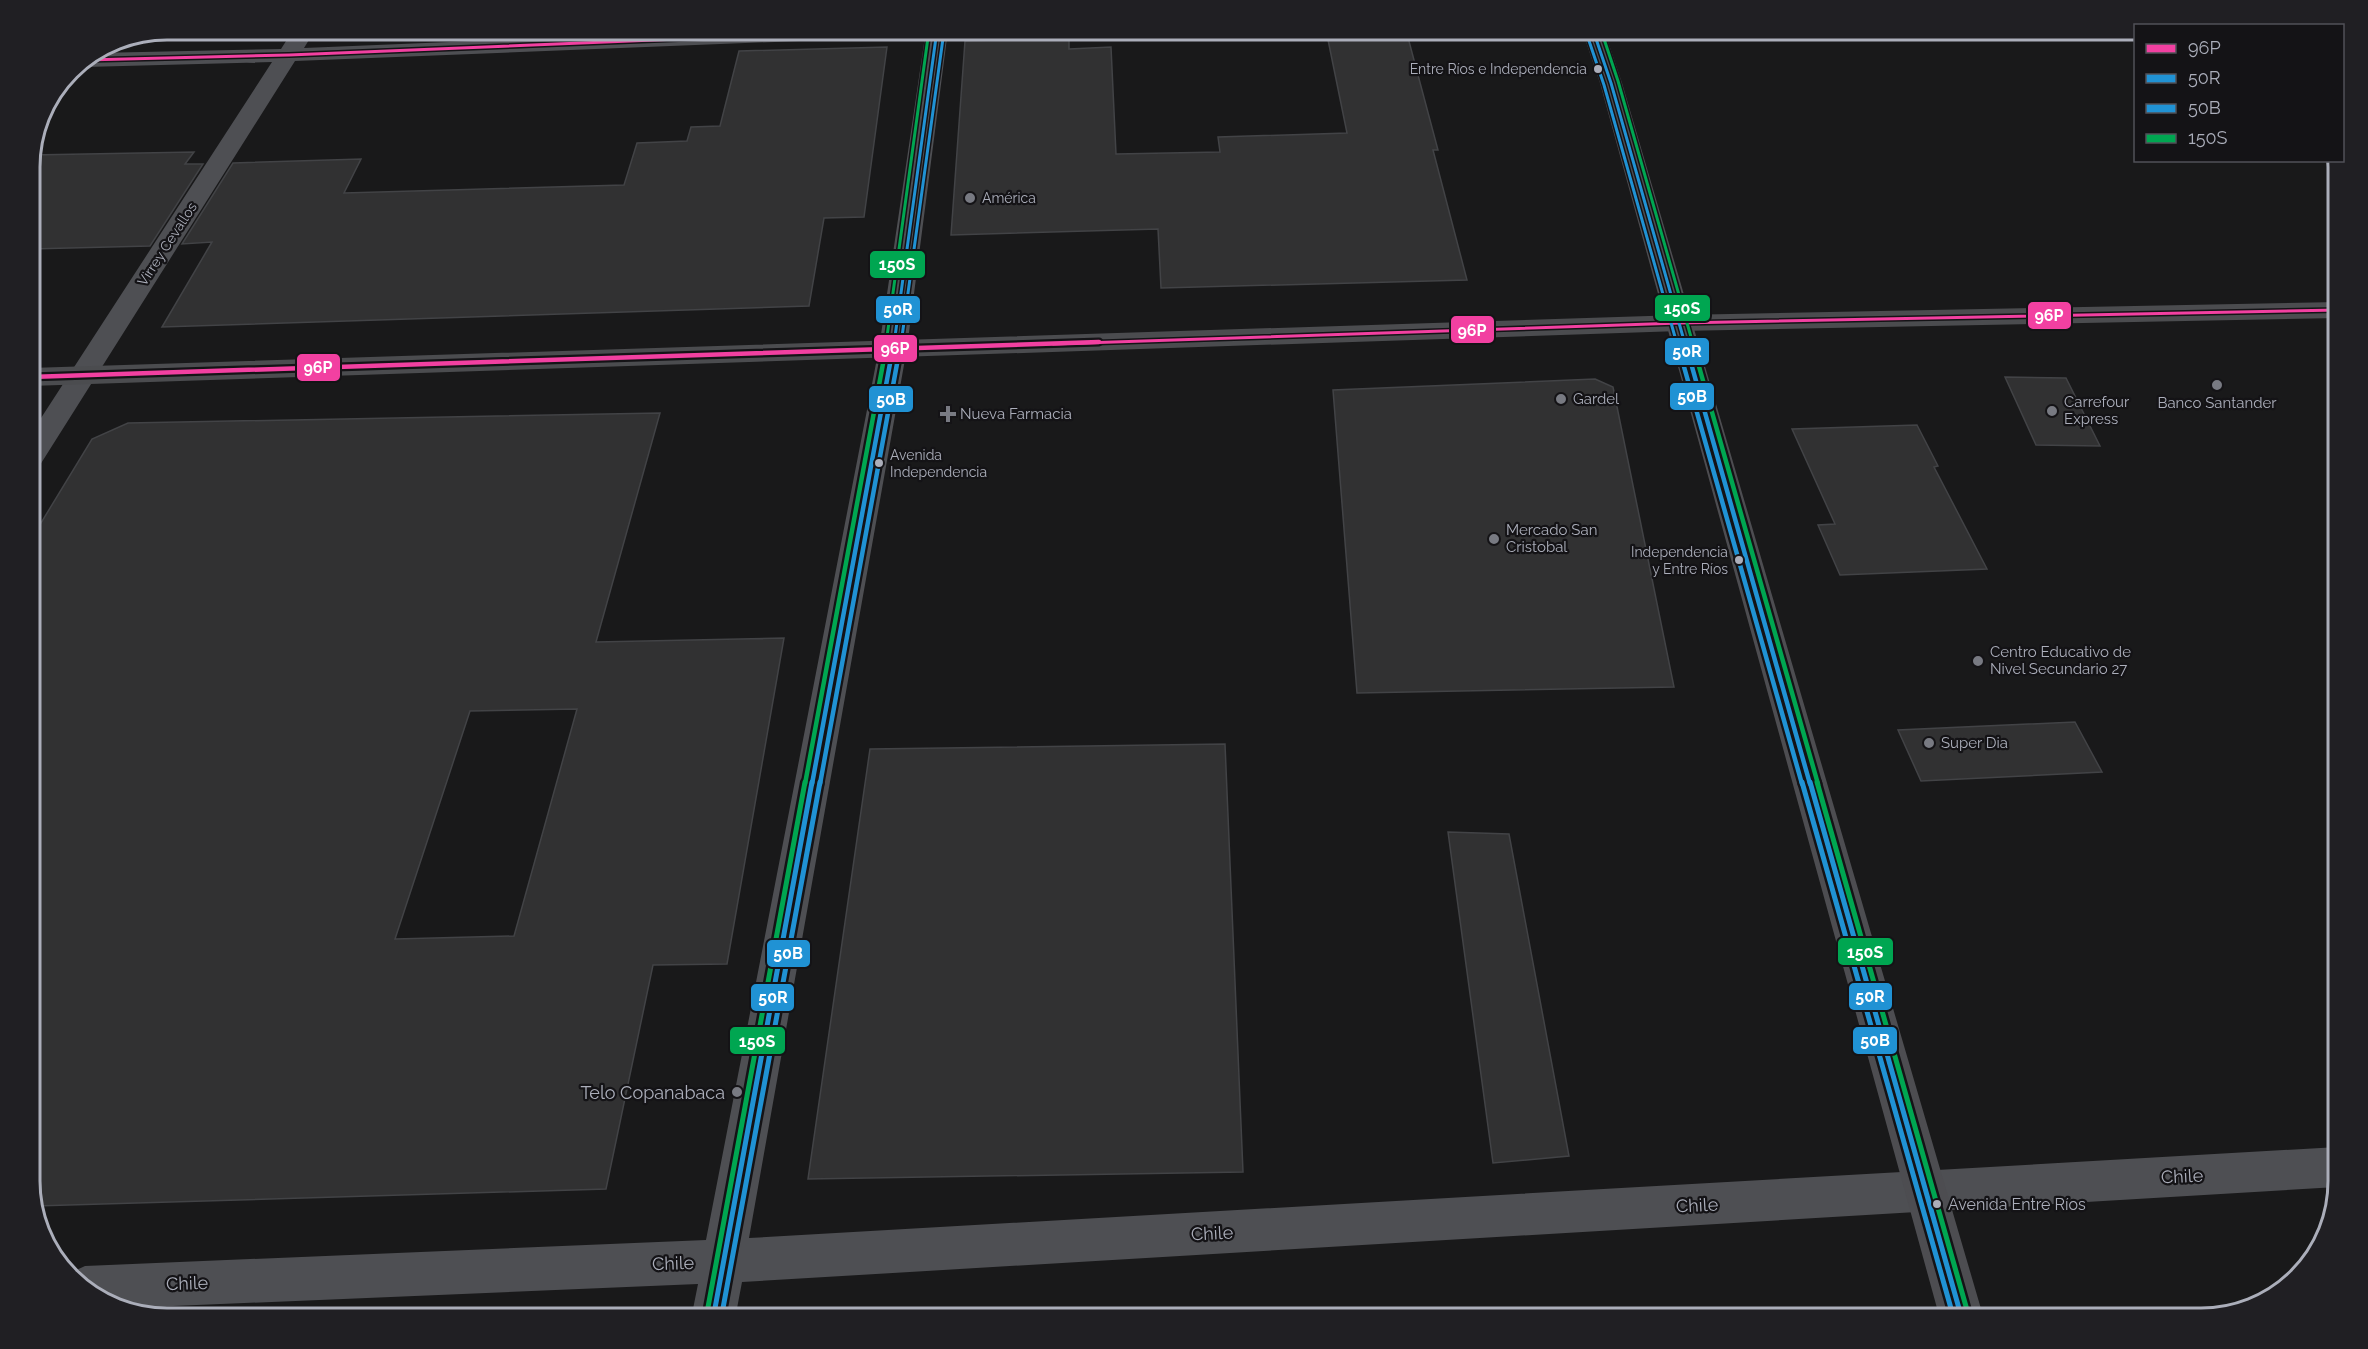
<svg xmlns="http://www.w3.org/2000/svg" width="2368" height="1349" viewBox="0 0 2368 1349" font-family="Raleway,sans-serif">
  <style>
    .building { fill: #313132; stroke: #424346; stroke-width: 1.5; fill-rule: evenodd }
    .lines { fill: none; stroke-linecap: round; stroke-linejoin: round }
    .street { fill: #4e4f53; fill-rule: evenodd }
    .secondary { fill: #4d4d51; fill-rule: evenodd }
    .primary { fill: #4b4c4f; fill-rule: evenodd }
    .bus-1-far1-casing { stroke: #141316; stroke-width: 6 }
    .bus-1-casing { stroke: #141316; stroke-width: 9 }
    .bus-2-far2-casing { stroke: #141316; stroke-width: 6 }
    .bus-2-far1-casing { stroke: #141316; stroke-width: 9 }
    .bus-2-casing { stroke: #141316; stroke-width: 10 }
    .bus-3-far2-casing { stroke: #141316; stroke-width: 6 }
    .bus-3-far1-casing { stroke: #141316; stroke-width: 9 }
    .bus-3-casing { stroke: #141316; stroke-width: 10 }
    .bus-4-far2-casing { stroke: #141316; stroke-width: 6 }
    .bus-4-far1-casing { stroke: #141316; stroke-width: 9 }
    .bus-4-casing { stroke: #141316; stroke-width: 10 }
    .bus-1-far1 { stroke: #f240a1; stroke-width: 3 }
    .bus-1 { stroke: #f240a1; stroke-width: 4.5 }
    .bus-2-far2 { stroke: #2092d4; stroke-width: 3 }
    .bus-2-far1 { stroke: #2092d4; stroke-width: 4.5 }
    .bus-2 { stroke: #2092d4; stroke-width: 5 }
    .bus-3-far2 { stroke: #2092d4; stroke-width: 3 }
    .bus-3-far1 { stroke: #2092d4; stroke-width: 4.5 }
    .bus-3 { stroke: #2092d4; stroke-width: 5 }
    .bus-4-far2 { stroke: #00a651; stroke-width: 3 }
    .bus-4-far1 { stroke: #00a651; stroke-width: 4.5 }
    .bus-4 { stroke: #00a651; stroke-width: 5 }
    .bus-dot { fill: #abaeba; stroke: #141316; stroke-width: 2 }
    .poi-dot { fill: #787a82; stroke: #141316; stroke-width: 2 }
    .labels { text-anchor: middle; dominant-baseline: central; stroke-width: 4.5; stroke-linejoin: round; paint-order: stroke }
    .bus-label { font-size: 14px; fill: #abaeba; stroke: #141316; text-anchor: end }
    .far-poi-label { font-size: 14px; fill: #abaeba; stroke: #141316; text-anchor: start }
    .far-street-label { font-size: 14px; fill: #abaeba; stroke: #141316 }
    .poi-label { font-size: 15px; fill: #abaeba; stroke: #141316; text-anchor: start }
    .near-bus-label { font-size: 16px; fill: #abaeba; stroke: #141316; text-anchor: start }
    .near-poi-label { font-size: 18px; fill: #abaeba; stroke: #141316; text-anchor: end }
    .near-street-label { font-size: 18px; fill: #abaeba; stroke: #141316 }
    .rim { fill: none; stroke: #abaeba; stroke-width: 3 }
    .line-badge { stroke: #141316; stroke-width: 2 }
    .badge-label { font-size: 16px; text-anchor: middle; font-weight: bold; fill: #fff }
  </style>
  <rect width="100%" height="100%" fill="#19191a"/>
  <g class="building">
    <path d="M1326,30H1406L1438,150H1433L1467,280L1161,288L1158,229L951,235L965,41L1069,38V49L1111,47L1116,154L1220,152L1218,137L1347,133Z"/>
    <path d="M887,47L864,217L824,218L809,306L162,327L212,242L182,244L233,163L361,159L344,193L624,185L637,143L687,141L691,127L720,126L739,51Z"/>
    <path d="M194,152L185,164H203L150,246L30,249L31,155Z"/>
    <path d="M2005,377L2066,378L2100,446L2036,445Z"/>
    <path d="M1595,379L1613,387L1674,687L1357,693L1333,390Z"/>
    <path d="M660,413L596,642L784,638L727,964L653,965L606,1189L35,1206L30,1190V541L92,439L128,423ZM577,709L514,936L395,939L470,711Z"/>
    <path d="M1917,425L1938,466L1934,467L1987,569L1840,575L1818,525L1835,524L1792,429Z"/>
    <path d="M2075,722L2102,772L1921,781L1898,730Z"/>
    <path d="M1225,744L1243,1172L808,1179L870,749Z"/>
    <path d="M1448,832L1509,834L1569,1156L1493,1163Z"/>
  </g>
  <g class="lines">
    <g class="street">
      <path d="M293,30H315L304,48L739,30H909L906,35L898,37L295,61L40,465L30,468V435L272,62L85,67L78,65L96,53L281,49Z"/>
      <path d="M926,30H948L907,348L749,1238L2338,1147L2337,1187L742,1282L735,1319H691L698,1284L126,1308L99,1301L70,1273L85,1266L706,1240L879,348Z"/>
    </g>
    <path class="secondary" d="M1582,30H1604L1622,83L1984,1319H1940L1600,83Z"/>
    <path class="primary" d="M2338,302V318L1680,331L30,386V368L1680,315Z"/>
    <defs>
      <g id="bus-1-far1">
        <path d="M85,60L289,55L898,30"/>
        <path d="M1053,344L1680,323L2338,310"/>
      </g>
      <path id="bus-1" d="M30,377L1099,342"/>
      <g id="bus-2-far2">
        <path d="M1593,30L1611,83L1685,344"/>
        <path d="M894,344L937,30"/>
      </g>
      <g id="bus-2-far1">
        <path d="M1685,342L1810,784"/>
        <path d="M812,784L894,342"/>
      </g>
      <g id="bus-2">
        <path d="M1810,782L1962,1319"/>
        <path d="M713,1319L812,782"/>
      </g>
      <g id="bus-3-far2">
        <path d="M1586,32L1604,85L1677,344"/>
        <path d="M901,344L944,31"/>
      </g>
      <g id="bus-3-far1">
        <path d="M1677,342L1802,784"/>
        <path d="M820,784L901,342"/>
      </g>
      <g id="bus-3">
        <path d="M1802,782L1954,1319"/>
        <path d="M721,1319L820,782"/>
      </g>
      <g id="bus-4-far2">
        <path d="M1601,30L1618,81L1693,344"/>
        <path d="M886,344L929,30"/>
      </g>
      <g id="bus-4-far1">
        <path d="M1692,342L1818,784"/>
        <path d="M805,784L887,342"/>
      </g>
      <g id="bus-4">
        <path d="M1817,782L1969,1317"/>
        <path d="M706,1318L805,782"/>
      </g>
    </defs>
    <use href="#bus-1-far1" class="bus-1-far1-casing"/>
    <use href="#bus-1" class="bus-1-casing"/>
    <use href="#bus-2-far2" class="bus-2-far2-casing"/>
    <use href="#bus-2-far1" class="bus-2-far1-casing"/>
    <use href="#bus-2" class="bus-2-casing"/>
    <use href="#bus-3-far2" class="bus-3-far2-casing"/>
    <use href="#bus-3-far1" class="bus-3-far1-casing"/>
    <use href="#bus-3" class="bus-3-casing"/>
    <use href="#bus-4-far2" class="bus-4-far2-casing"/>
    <use href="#bus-4-far1" class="bus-4-far1-casing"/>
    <use href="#bus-4" class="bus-4-casing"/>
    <use href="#bus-1-far1" class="bus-1-far1"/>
    <use href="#bus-1" class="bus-1"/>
    <use href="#bus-2-far2" class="bus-2-far2"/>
    <use href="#bus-2-far1" class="bus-2-far1"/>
    <use href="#bus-2" class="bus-2"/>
    <use href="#bus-3-far2" class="bus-3-far2"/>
    <use href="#bus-3-far1" class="bus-3-far1"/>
    <use href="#bus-3" class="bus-3"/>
    <use href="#bus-4-far2" class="bus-4-far2"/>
    <use href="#bus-4-far1" class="bus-4-far1"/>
    <use href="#bus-4" class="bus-4"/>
  </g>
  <g class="bus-dot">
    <circle cx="1598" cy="69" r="5"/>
    <circle cx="879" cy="463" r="5"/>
    <circle cx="1739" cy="560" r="5"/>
    <circle cx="1937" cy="1204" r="5"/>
  </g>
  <g class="poi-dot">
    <circle cx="970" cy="198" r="6"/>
    <circle cx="2217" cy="385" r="6"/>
    <circle cx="1561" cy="399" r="6"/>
    <circle cx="2052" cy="411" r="6"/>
    <path d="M945 405h6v6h6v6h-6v6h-6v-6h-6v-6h6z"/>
    <circle cx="1494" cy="539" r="6"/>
    <circle cx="1978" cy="661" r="6"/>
    <circle cx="1929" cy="743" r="6"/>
    <circle cx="737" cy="1092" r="6"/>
  </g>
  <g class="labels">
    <g class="bus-label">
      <text x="1587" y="69">Entre Ríos e Independencia</text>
      <text x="890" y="455" text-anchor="start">Avenida<tspan x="890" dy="17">Independencia</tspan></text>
      <text x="1728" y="552">Independencia<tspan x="1728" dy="17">y Entre Ríos</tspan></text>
    </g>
    <g class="far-poi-label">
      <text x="982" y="198">América</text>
    </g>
    <g class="far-street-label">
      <text transform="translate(167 244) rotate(-57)">Virrey Cevallos</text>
    </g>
    <g class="poi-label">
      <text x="1573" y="399">Gardel</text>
      <text x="2064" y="402">Carrefour<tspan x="2064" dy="17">Express</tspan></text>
      <text x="2217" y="403" text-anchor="middle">Banco Santander</text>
      <text x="960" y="414">Nueva Farmacia</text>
      <text x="1506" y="530">Mercado San<tspan x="1506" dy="17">Cristobal</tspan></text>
      <text x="1990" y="652">Centro Educativo de<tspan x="1990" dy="17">Nivel Secundario 27</tspan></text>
      <text x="1941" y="743">Super Dia</text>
    </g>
    <g class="near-bus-label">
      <text x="1948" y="1204">Avenida Entre Ríos</text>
    </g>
    <g class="near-poi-label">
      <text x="725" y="1092">Telo Copanabaca</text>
    </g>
    <g class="near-street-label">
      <text transform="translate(2182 1176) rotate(-3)">Chile</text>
      <text transform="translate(1697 1205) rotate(-3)">Chile</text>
      <text transform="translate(1212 1233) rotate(-3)">Chile</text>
      <text transform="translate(673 1263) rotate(-2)">Chile</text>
      <text transform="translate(187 1283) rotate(-2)">Chile</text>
    </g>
  </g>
  <path d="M0 0H2368V1349H0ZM167 40H2201A127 127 0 0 1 2328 167V1181A127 127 0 0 1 2201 1308H167A127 127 0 0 1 40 1181V167A127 127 0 0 1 167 40Z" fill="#201f23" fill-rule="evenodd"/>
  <path class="rim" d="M167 40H2201A127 127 0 0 1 2328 167V1181A127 127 0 0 1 2201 1308H167A127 127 0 0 1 40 1181V167A127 127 0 0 1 167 40Z"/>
  <g class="line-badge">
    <rect x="869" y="250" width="57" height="29" rx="6" fill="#00a651"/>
    <rect x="1654" y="294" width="57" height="28" rx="6" fill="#00a651"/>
    <rect x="875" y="295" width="46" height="29" rx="6" fill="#2092d4"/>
    <rect x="2027" y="301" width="45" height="29" rx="6" fill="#f240a1"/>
    <rect x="1450" y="315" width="45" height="29" rx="6" fill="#f240a1"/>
    <rect x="873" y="334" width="45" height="29" rx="6" fill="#f240a1"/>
    <rect x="1664" y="337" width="46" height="29" rx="6" fill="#2092d4"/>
    <rect x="296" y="353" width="45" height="29" rx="6" fill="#f240a1"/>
    <rect x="1669" y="382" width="46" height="29" rx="6" fill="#2092d4"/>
    <rect x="868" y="385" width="46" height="28" rx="6" fill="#2092d4"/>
    <rect x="1837" y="937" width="57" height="29" rx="6" fill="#00a651"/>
    <rect x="766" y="939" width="45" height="29" rx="6" fill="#2092d4"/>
    <rect x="1848" y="982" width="45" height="29" rx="6" fill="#2092d4"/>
    <rect x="750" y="983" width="45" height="29" rx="6" fill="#2092d4"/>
    <rect x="1852" y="1026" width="46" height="29" rx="6" fill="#2092d4"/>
    <rect x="729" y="1026" width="57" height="29" rx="6" fill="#00a651"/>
  </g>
  <g class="badge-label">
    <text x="897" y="270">150S</text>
    <text x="1682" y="314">150S</text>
    <text x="898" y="315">50R</text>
    <text x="2049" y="321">96P</text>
    <text x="1472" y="336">96P</text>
    <text x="895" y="354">96P</text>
    <text x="1687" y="357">50R</text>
    <text x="318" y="373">96P</text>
    <text x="1692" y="402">50B</text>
    <text x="891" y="405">50B</text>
    <text x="1865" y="958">150S</text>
    <text x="788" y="959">50B</text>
    <text x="1870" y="1002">50R</text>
    <text x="773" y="1003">50R</text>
    <text x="1875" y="1046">50B</text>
    <text x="757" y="1047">150S</text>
  </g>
  <rect x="2134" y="24" width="210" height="138" fill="#141316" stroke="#505158" stroke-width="1.5"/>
  <rect x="2146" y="44" width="30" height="9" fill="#f240a1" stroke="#505158" stroke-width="1.5"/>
  <text x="2188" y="54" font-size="18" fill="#abaeba">96P</text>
  <rect x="2146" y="74" width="30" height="9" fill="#2092d4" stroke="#505158" stroke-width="1.5"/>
  <text x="2188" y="84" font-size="18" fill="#abaeba">50R</text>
  <rect x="2146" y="104" width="30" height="9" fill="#2092d4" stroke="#505158" stroke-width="1.5"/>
  <text x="2188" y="114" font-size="18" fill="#abaeba">50B</text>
  <rect x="2146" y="134" width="30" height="9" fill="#00a651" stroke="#505158" stroke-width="1.5"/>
  <text x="2188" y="144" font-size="18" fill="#abaeba">150S</text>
</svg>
